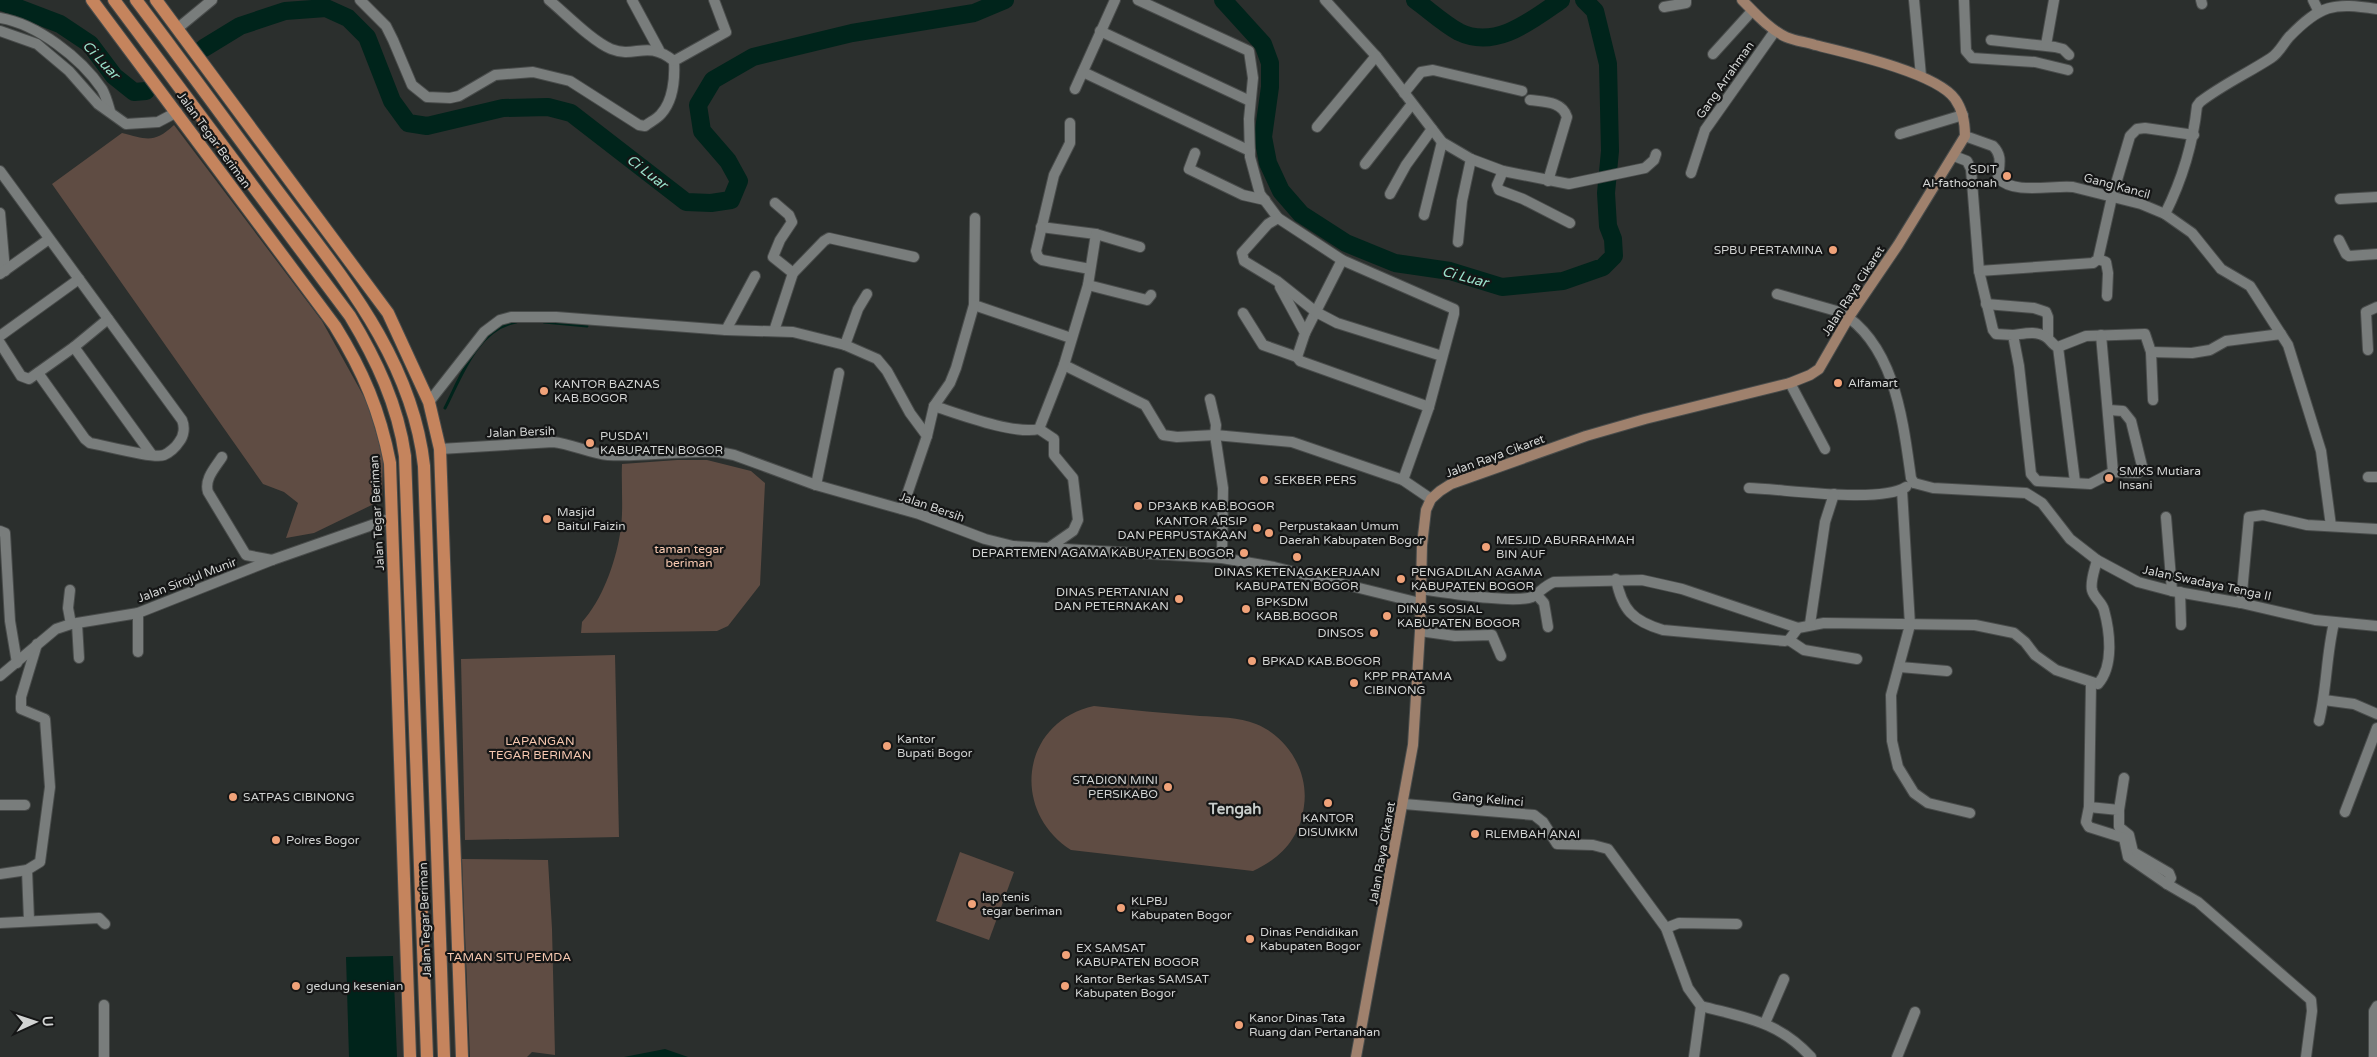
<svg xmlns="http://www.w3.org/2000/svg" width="2377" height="1057" viewBox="0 0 2377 1057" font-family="'Varela Round',sans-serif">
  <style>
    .green { fill: #5f4c43 }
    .water { fill: #00241b }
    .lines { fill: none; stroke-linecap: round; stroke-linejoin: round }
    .stream { stroke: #00241b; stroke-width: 3 }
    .river { stroke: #00241b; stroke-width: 18 }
    .minor-casing { stroke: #494c4b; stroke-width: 12 }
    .tertiary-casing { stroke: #494c4b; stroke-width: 12 }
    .secondary-casing { stroke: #494c4b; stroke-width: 12 }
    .primary-casing { stroke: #494c4b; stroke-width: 14 }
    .minor { stroke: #797d7c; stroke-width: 10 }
    .tertiary { stroke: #797d7c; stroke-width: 10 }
    .secondary { stroke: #9f816d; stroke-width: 10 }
    .primary { stroke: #c5845d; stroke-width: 12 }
    .poi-dot { fill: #f0a279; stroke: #151616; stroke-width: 2 }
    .labels { text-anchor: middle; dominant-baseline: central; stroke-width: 4.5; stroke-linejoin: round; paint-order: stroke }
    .street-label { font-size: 12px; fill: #d2d4d3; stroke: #151616 }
    .poi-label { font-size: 12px; fill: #d2d4d3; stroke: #151616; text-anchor: start }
    .park-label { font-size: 12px; fill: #f8c9b1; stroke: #151616 }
    .water-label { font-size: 14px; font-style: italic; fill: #9be2cc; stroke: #151616 }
    .quarter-label { font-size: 15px; font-weight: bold; fill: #c8cdcb; stroke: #151616 }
  </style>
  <rect width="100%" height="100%" fill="#2b2f2d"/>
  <g class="green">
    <path d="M174,125L322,321L368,404L383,457L382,500L314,533L286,538L298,503L284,492L263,484L52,184L122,133C146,139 154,144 174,125Z"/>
    <path d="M677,460H707L751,471L765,483L760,585L728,626L717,631L581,633L582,622C602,600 615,564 620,534C624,512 621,486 622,464Z"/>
    <path d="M615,655L619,837L465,840L461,659Z"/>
    <path d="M1094,706C1129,710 1165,713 1200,716C1218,717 1239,717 1256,724C1288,737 1309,772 1304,806C1300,838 1281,858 1253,871L1071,850C1010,811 1021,722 1094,706Z"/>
    <path d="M960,852L1014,872L989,940L936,921Z"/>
    <path d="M462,859L548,860L552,929L555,1055L532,1052L527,1057H470Z"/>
  </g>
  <g class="water">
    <path d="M393,956L397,1057H349L346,957Z"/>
    <path d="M665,1049L688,1057H624Z"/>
  </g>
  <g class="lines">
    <g class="stream">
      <path d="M544,322L587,326"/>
      <path d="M445,408C461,377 477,329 516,322"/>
    </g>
    <g class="river">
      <path d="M1223,0L1263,44L1270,63V87L1263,137L1268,163L1281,191L1301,214L1346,243L1395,263L1450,271L1502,287L1563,281L1603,267L1614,256L1613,239L1608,226L1606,193L1610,151L1608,64L1595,11L1584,0"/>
      <path d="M1415,0C1429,10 1444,24 1459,32C1496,50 1532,20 1561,0"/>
      <path d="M0,1L60,24L90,44L114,76L134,92L146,91"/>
      <path d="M204,48L240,26L285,11L326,8L348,18L367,37L392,101L408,123L427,126L503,108L548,107L571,113L686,202L711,203L731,200L739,181L728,161L702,131L698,105L713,80L753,57L852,33L974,13L1005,0"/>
    </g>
    <defs>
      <g id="minor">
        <path d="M360,0L386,26L393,40L412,85L427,97L450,98L459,96L495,75L533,72L570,81L639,125L645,126C650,122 657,119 661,114C673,101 675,78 674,61"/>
        <path d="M549,0C566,14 592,41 611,49C636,59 646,39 674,61L726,32L714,0"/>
        <path d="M632,0L659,50"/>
        <path d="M1138,0L1249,51L1253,78L1249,119L1250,157L1260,194L1278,218"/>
        <path d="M1325,0L1376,56L1442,142L1471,159L1503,171L1569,184L1645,168L1654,160L1656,154"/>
        <path d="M1914,0L1921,76"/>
        <path d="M1964,0L1966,51L1972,58L2035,62L2068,70"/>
        <path d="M2201,0L2202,4"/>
        <path d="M2313,0L2319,12"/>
        <path d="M1664,7L1686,3V0"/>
        <path d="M0,18C37,24 81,58 102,89C106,96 108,104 110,111"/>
        <path d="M178,28L212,0"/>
        <path d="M0,31L37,44L69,71L98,104L126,124L158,122L177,112"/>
        <path d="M1100,31L1250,101"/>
        <path d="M1991,40L2055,47L2063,49L2069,55"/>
        <path d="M2046,45L2054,0"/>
        <path d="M1713,54L1752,11"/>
        <path d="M1083,72L1250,151"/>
        <path d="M1075,89L1115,0"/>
        <path d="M1404,93L1421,72L1433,70L1522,91"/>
        <path d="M1530,100C1544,102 1562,101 1567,117L1548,181"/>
        <path d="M1070,123V143L1054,175L1036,251L1038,257L1042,260L1090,269"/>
        <path d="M1317,127L1376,56"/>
        <path d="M1900,134L1963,115"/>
        <path d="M1965,136L1993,146C2003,156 1999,165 1998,178C2014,195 2052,185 2073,187L2141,204L2165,214L2192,233L2221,269L2250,286L2288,345L2321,451L2331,526"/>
        <path d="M1195,153L1189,169L1243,195L1265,200"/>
        <path d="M1954,156L1967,161L1971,169L1979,271L1993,330L1996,334L2013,335L2019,366L2031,474L2037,481L2090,484L2113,472L2138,473L2142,466L2131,421L2123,411L2109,410"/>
        <path d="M1365,164L1412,104"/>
        <path d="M0,171L182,420C185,427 184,436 179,442C176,447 169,453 164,455C154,459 103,445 90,443L85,439L38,373"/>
        <path d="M1503,171L1497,185L1499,190L1523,199L1570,223"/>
        <path d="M1691,173L1705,130L1775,31"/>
        <path d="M1390,194L1406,165L1432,129"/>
        <path d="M2340,199L2377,197"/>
        <path d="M0,213L5,271"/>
        <path d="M2165,214C2182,180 2193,144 2197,106L2200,102C2222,85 2248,73 2271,58C2279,53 2283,44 2289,37C2320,5 2333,2 2377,9"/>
        <path d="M1424,215L1442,142"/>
        <path d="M975,218L974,305L1071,338"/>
        <path d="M1041,227L1096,234L1140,247"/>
        <path d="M2339,240L2346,254L2349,256L2377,254"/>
        <path d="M1458,242L1462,201L1471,159"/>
        <path d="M2098,259L2106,262L2108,273L2107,296"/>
        <path d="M1979,271L2093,263L2098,259L2112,197L2130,136L2137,129L2145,128L2194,135"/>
        <path d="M793,273L824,241L829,238L914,257"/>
        <path d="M0,274L49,239"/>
        <path d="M1088,285L1147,300L1151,295"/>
        <path d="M1280,287L1305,333L1297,357L1300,361L1429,407"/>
        <path d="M1777,294L1840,312C1895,344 1903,421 1911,478L1914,483"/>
        <path d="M1986,304L2034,308L2046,312L2048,317V337"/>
        <path d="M1243,313L1263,345L1297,357"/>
        <path d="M726,330L755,276"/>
        <path d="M774,331L793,273L773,257L780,240L792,222L789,215L775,203"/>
        <path d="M1305,333L1342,260"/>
        <path d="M2013,335C2023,334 2036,330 2046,337C2051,340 2052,345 2058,347L2086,336L2145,334L2151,352L2153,400"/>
        <path d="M2101,335L2113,472"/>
        <path d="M0,336L79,279"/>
        <path d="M0,343L21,376L29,379L74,347L108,319"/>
        <path d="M845,345L858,309L867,294"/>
        <path d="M74,347L152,455"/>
        <path d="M2058,347L2075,482"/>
        <path d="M2368,350L2366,312L2377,307"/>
        <path d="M2151,352L2192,353L2210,350L2226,341L2281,334"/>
        <path d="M1064,365L1145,405L1163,435L1177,437L1215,435L1292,442L1403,480L1431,499"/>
        <path d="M1790,383L1825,449"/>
        <path d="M1210,399L1216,425L1215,435L1223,488L1222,558"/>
        <path d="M429,402L484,332L500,320L511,317H556L726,330L793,332L845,345L877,359L887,371L910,413L927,436L902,509"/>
        <path d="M934,406C959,414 1014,435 1039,429L1064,365L1088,285L1096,234"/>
        <path d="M1039,429L1054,439V455L1073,478L1078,520L1073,531L1050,547"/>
        <path d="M927,436L934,406L950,383L956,368L974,305"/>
        <path d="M222,457C215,468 204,479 208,492L246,555L272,560"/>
        <path d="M2368,477H2377"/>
        <path d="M1403,480L1429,407L1454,314V309L1342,260L1278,218L1268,224L1242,253L1244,261L1277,281L1316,312L1337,323L1442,356"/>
        <path d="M1914,483L1933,488L2026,493L2042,503L2070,539L2097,560L2138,582L2172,591L2241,603L2315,620L2377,626"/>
        <path d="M816,485L839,373"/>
        <path d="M1749,488C1784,489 1879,504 1906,487"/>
        <path d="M1902,490L1910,625L1891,695L1892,741L1898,767L1914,793L1928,803L1970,813"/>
        <path d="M2166,517L2172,591"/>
        <path d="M0,531L5,533L10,621L17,663"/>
        <path d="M1616,579C1622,610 1633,621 1663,630L1785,641L1789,640L1798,628L1824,623L1975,625L2014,633L2025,642L2035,655L2056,670L2098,684C2114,666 2110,632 2104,610C2102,602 2094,598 2092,590C2090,581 2095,569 2097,560"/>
        <path d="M1420,589C1443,592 1513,604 1532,597C1538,594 1544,586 1554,582L1642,580L1682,589L1798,628"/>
        <path d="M70,590L68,608L71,624"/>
        <path d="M2180,592L2181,625"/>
        <path d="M1536,594L1544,603L1548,627"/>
        <path d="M2241,603L2249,517L2263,515L2307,525L2377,529"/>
        <path d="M138,613V652"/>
        <path d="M77,624L79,658"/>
        <path d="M1810,624L1825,522L1834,494"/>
        <path d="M1420,631L1455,636L1492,635L1501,656"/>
        <path d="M1789,640L1804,650L1857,659"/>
        <path d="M1900,667L1947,671"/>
        <path d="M2091,683L2089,807L2119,810V827L2129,835L2133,852L2169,873L2171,878L2167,884L2198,902L2311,1000L2312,1011L2306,1057"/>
        <path d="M2324,700L2354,704L2377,714"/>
        <path d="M2319,721C2327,688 2326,656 2334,623"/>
        <path d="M1404,804L1534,815L1543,822L1557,844L1593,845L1608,849L1666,928L1688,988L1701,1006"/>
        <path d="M0,805H25"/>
        <path d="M2089,807L2086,822L2089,827L2124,838L2128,857L2167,884"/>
        <path d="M2119,810L2124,778"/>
        <path d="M2345,812L2377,728"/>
        <path d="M27,870L29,920"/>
        <path d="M0,874L27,870L40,862L50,787L45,719L21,709V697L37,644"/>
        <path d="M0,923L99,918L105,924"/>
        <path d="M1666,928L1679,923L1737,924"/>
        <path d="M1701,1006C1746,1018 1778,1021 1811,1057"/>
        <path d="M1765,1023L1784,979"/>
        <path d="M104,1057V1005"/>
        <path d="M1694,1057L1701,1006"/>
        <path d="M1897,1057L1915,1012"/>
        <path d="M2374,1057V1011L2377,1006"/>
      </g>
      <g id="tertiary">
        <path d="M440,449L553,442C572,444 589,453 608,455C645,457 682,450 719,452L734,455L816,485L919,514L985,539L1013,546L1222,558L1274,567L1420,603"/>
        <path d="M0,676L56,629L71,624L138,613L272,560L392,518"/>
      </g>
      <path id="secondary" d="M1356,1057L1413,745L1420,631L1422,545L1426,510L1431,499L1440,491L1451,484L1586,436L1645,419L1790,383L1810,375L1819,369L1849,317L1898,245L1965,136C1965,123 1963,110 1955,99C1937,73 1848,53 1815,45C1806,42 1795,41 1786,37C1769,29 1755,13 1742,0"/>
      <g id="primary">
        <path d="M92,0L335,326C363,371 380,411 390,463L410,1057"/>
        <path d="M114,0L350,316C376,359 398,405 405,456L427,1057"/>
        <path d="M136,0C183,62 228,124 274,186C338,272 412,356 424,466L444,1057"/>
        <path d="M156,0L388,313L429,402L440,449L462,1057"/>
      </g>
    </defs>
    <use href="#minor" class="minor-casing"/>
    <use href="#tertiary" class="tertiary-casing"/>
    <use href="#secondary" class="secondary-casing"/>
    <use href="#primary" class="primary-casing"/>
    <use href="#minor" class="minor"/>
    <use href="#tertiary" class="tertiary"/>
    <use href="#secondary" class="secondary"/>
    <use href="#primary" class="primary"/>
  </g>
  <g class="poi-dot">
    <circle cx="2007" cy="176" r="5"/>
    <circle cx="1833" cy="250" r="5"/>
    <circle cx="1838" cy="383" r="5"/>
    <circle cx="544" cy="391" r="5"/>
    <circle cx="590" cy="443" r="5"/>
    <circle cx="2109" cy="478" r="5"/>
    <circle cx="1264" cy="480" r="5"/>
    <circle cx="1138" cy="506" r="5"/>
    <circle cx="547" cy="519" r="5"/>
    <circle cx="1257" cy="528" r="5"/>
    <circle cx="1269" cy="533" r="5"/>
    <circle cx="1486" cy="547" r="5"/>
    <circle cx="1244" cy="553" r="5"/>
    <circle cx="1297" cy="557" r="5"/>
    <circle cx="1401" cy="579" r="5"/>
    <circle cx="1179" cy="599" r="5"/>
    <circle cx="1246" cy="609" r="5"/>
    <circle cx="1387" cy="616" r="5"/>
    <circle cx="1374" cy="633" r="5"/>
    <circle cx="1252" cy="661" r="5"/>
    <circle cx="1354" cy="683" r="5"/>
    <circle cx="887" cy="746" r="5"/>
    <circle cx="1168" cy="787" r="5"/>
    <circle cx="233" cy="797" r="5"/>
    <circle cx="1328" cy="803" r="5"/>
    <circle cx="1475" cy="834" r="5"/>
    <circle cx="276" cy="840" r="5"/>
    <circle cx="972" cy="904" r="5"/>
    <circle cx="1121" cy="908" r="5"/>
    <circle cx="1250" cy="939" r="5"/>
    <circle cx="1066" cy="955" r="5"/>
    <circle cx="296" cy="986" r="5"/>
    <circle cx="1065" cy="986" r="5"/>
    <circle cx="1239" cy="1025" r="5"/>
  </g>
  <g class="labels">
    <g class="street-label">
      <text transform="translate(1725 80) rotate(-55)">Gang Arrahman</text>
      <text transform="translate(214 140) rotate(54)">Jalan Tegar Beriman</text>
      <text transform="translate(2117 186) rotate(15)">Gang Kancil</text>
      <text transform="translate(1853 291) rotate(-57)">Jalan Raya Cikaret</text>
      <text transform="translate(521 432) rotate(-2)">Jalan Bersih</text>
      <text transform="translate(1495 456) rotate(-20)">Jalan Raya Cikaret</text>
      <text transform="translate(932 507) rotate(19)">Jalan Bersih</text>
      <text transform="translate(377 513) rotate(-93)">Jalan Tegar Beriman</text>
      <text transform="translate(187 580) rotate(-21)">Jalan Sirojul Munir</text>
      <text transform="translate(2207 583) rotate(12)">Jalan Swadaya Tenga II</text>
      <text transform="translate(1488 799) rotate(5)">Gang Kelinci</text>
      <text transform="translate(1382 853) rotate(-80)">Jalan Raya Cikaret</text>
      <text transform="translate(425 920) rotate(-92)">Jalan Tegar Beriman</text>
    </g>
    <g class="poi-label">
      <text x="1997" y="169" text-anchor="end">SDIT<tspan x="1997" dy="14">Al-fathoonah</tspan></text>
      <text x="1823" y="250" text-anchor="end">SPBU PERTAMINA</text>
      <text x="1848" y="383">Alfamart</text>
      <text x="554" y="384">KANTOR BAZNAS<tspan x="554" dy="14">KAB.BOGOR</tspan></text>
      <text x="600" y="436">PUSDA'I<tspan x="600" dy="14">KABUPATEN BOGOR</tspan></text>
      <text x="2119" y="471">SMKS Mutiara<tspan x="2119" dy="14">Insani</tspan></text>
      <text x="1274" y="480">SEKBER PERS</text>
      <text x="1148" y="506">DP3AKB KAB.BOGOR</text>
      <text x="557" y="512">Masjid<tspan x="557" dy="14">Baitul Faizin</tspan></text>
      <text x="1247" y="521" text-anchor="end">KANTOR ARSIP<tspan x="1247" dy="14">DAN PERPUSTAKAAN</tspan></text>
      <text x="1279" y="526">Perpustakaan Umum<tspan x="1279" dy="14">Daerah Kabupaten Bogor</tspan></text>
      <text x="1496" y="540">MESJID ABURRAHMAH<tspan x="1496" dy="14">BIN AUF</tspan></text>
      <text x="1234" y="553" text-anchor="end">DEPARTEMEN AGAMA KABUPATEN BOGOR</text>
      <text x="1297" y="572" text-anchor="middle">DINAS KETENAGAKERJAAN<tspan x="1297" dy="14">KABUPATEN BOGOR</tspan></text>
      <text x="1411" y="572">PENGADILAN AGAMA<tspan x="1411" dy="14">KABUPATEN BOGOR</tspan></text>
      <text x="1169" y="592" text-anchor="end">DINAS PERTANIAN<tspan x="1169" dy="14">DAN PETERNAKAN</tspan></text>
      <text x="1256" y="602">BPKSDM<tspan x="1256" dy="14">KABB.BOGOR</tspan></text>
      <text x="1397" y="609">DINAS SOSIAL<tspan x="1397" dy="14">KABUPATEN BOGOR</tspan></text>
      <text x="1364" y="633" text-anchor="end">DINSOS</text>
      <text x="1262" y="661">BPKAD KAB.BOGOR</text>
      <text x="1364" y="676">KPP PRATAMA<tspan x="1364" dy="14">CIBINONG</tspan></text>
      <text x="897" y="739">Kantor<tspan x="897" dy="14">Bupati Bogor</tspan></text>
      <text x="1158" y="780" text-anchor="end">STADION MINI<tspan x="1158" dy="14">PERSIKABO</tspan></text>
      <text x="243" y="797">SATPAS CIBINONG</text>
      <text x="1328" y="818" text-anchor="middle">KANTOR<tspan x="1328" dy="14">DISUMKM</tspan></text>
      <text x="1485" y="834">RLEMBAH ANAI</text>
      <text x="286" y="840">Polres Bogor</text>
      <text x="982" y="897">lap tenis<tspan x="982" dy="14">tegar beriman</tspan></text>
      <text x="1131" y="901">KLPBJ<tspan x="1131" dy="14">Kabupaten Bogor</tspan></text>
      <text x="1260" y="932">Dinas Pendidikan<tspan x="1260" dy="14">Kabupaten Bogor</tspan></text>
      <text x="1076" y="948">EX SAMSAT<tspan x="1076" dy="14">KABUPATEN BOGOR</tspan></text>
      <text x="1075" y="979">Kantor Berkas SAMSAT<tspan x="1075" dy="14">Kabupaten Bogor</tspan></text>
      <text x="306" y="986">gedung kesenian</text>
      <text x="1249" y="1018">Kanor Dinas Tata<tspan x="1249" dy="14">Ruang dan Pertanahan</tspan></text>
    </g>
    <g class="park-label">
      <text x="689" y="549">taman tegar<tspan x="689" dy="14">beriman</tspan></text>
      <text x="540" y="741">LAPANGAN<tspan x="540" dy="14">TEGAR BERIMAN</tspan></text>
      <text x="509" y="957">TAMAN SITU PEMDA</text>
    </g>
    <g class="water-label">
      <text transform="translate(101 60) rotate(47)">Ci Luar</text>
      <text transform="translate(647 172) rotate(38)">Ci Luar</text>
      <text transform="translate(1465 277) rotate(15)">Ci Luar</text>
    </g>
    <g class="quarter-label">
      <text x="1235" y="809">Tengah</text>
    </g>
  </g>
  <g transform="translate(35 1022) rotate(87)" stroke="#151616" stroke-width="4" paint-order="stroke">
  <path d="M0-4L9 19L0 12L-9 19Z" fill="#d2d4d3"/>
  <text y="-8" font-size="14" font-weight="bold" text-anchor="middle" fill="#d2d4d3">U</text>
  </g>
</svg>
